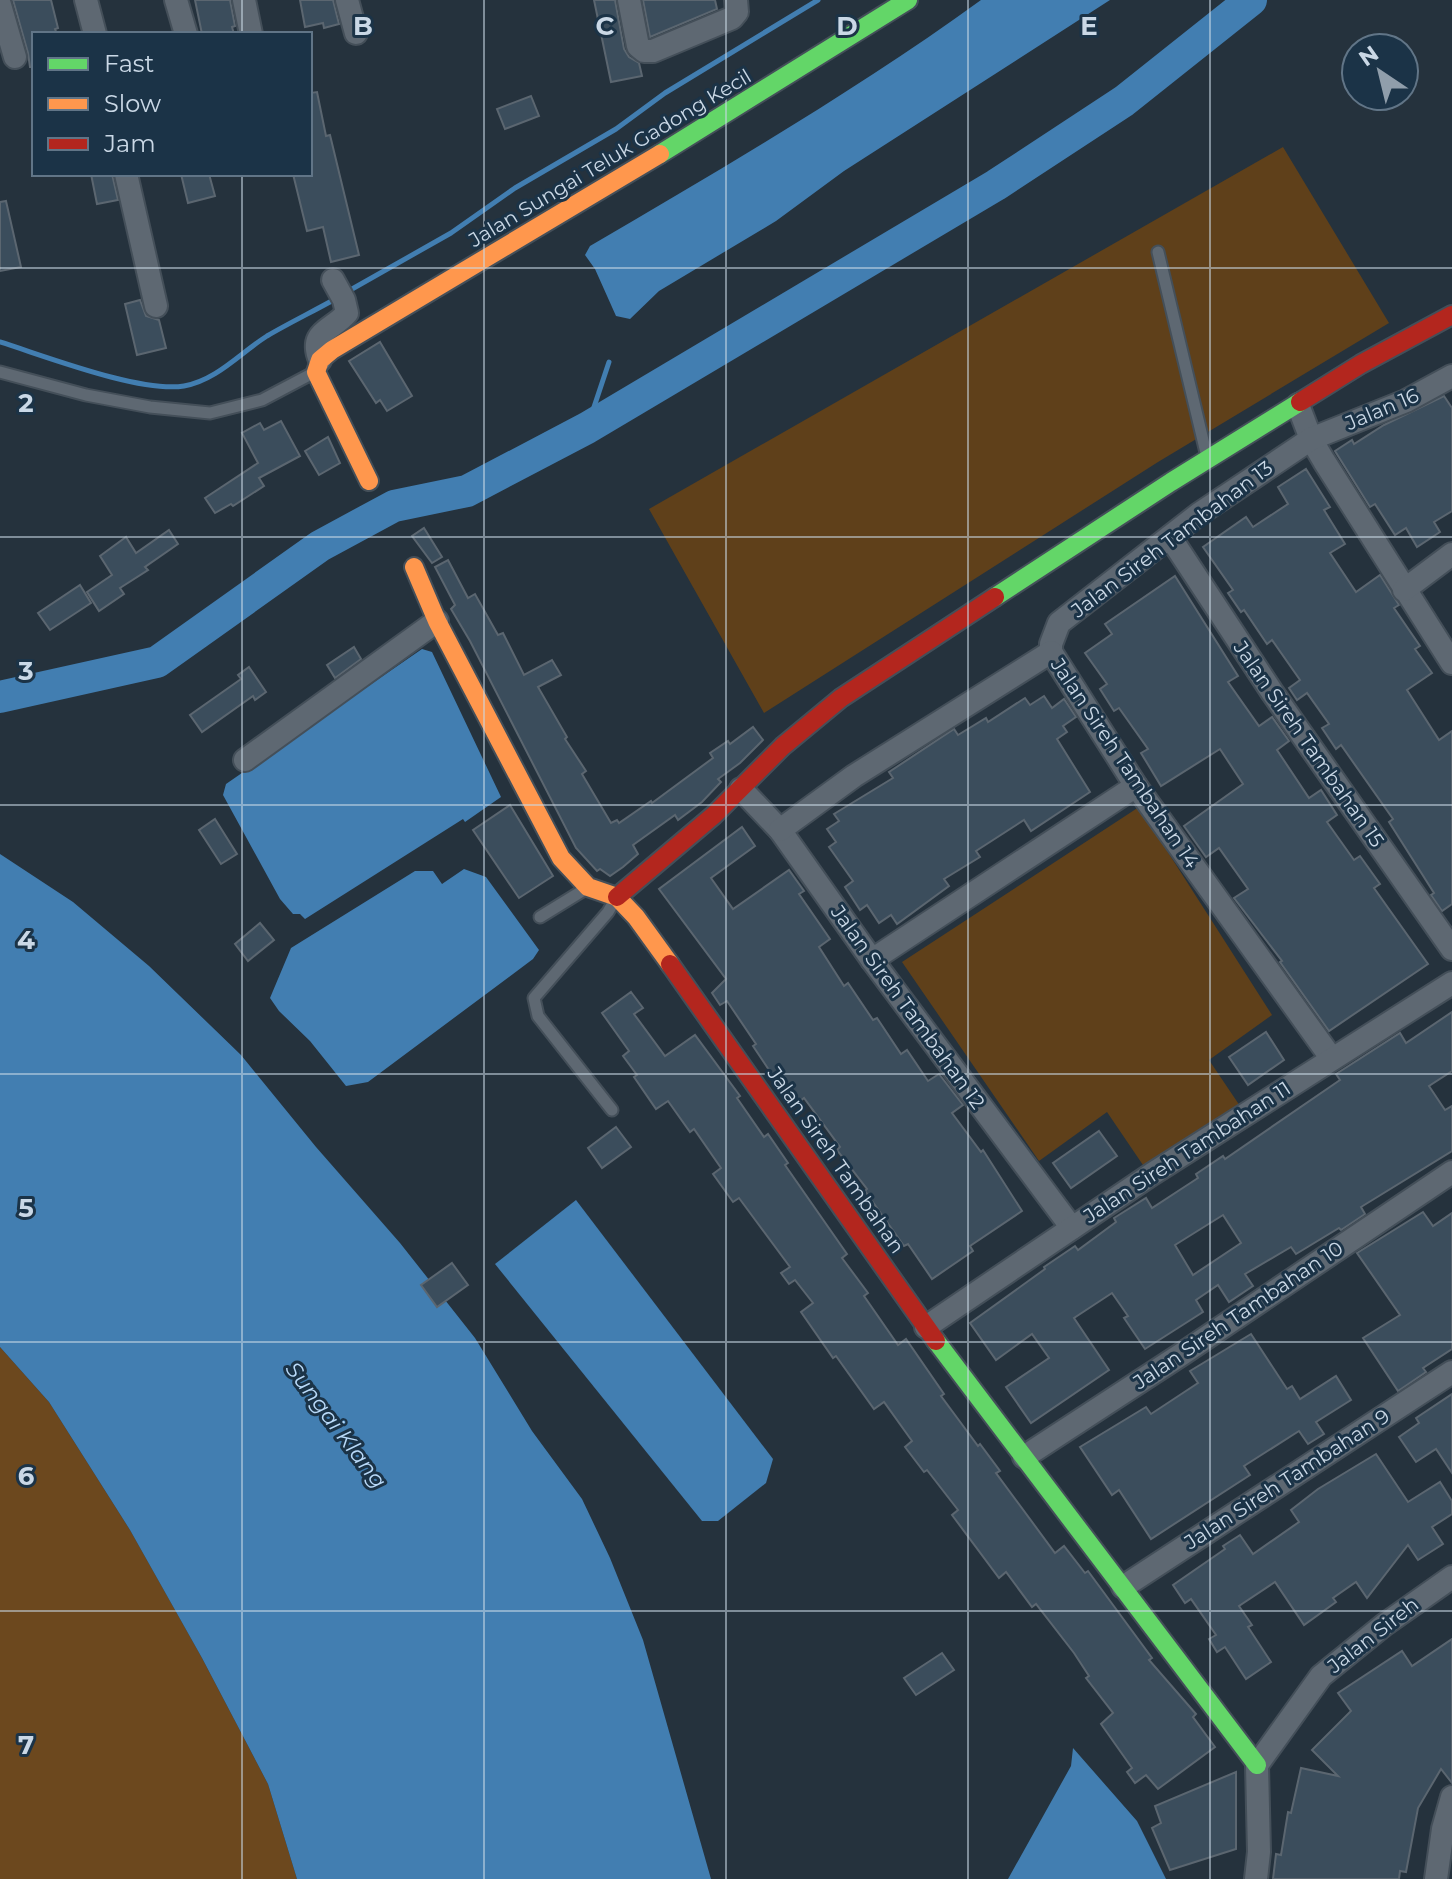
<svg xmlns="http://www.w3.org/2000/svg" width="1452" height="1879" viewBox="0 0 1452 1879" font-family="Montserrat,sans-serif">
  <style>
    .green { fill: #5f401a }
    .forest { fill: #6c481e }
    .water { fill: #427eb1 }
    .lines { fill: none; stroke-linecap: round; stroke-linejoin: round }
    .stream { stroke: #427eb1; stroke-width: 5 }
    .river { stroke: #427eb1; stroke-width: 32 }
    .building { fill: #3b4d5c; stroke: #5b6670; stroke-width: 2; fill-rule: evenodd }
    .lane-casing { stroke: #444f59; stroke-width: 15 }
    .street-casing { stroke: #444f59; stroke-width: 26 }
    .fast-casing { stroke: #444f59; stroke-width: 22 }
    .slow-casing { stroke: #444f59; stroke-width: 22 }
    .jam-casing { stroke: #444f59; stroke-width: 22 }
    .lane { stroke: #5e6872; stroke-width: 11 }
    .street { stroke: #5e6872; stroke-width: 22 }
    .fast { stroke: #63d668; stroke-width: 18 }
    .slow { stroke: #ff974d; stroke-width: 18 }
    .jam { stroke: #b3261e; stroke-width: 18 }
    .grid { fill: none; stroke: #cad8e6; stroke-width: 2; stroke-opacity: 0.55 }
    .labels { text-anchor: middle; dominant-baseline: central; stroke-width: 6; stroke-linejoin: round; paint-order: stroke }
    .street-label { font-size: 20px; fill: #cad8e6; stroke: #1b3347 }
    .water-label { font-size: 22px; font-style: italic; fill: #b9daf9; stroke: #1b3347 }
    .grid-label { font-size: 26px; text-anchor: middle; font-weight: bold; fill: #cad8e6; stroke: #1b3347; stroke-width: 6; stroke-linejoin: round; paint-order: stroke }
  </style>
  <rect width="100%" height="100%" fill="#25323d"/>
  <g class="green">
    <path d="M1283,147L1389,323L1158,462L764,713L649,509Z"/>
    <path d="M1139,807L1272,1015L1209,1060L1240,1106L1145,1168L1107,1112L1039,1161L902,962Z"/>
  </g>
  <path class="forest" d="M0,1347L49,1402L130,1530L202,1658L268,1784L297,1879H0Z"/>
  <g class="water">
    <path d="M981,0H1110L844,171L776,221L659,291L630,319L616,316L595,269L585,255L590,246C723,168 857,90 981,0Z"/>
    <path d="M422,649L432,652L501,797L465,822L463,819L305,919L300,914H293L280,899L223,795L226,784Z"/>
    <path d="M0,854L73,902L149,966L241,1055L316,1147L400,1243L475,1338L532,1431L582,1499L610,1558L643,1640L711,1879H297L268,1784L202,1658L130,1530L49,1402L0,1347Z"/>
    <path d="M464,869L486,877L539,950L533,959L368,1082L346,1086L310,1041L279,1011L270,998L291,948L415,871H433L442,884Z"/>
    <path d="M576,1200L773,1459L766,1483L718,1521H702L495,1264Z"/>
    <path d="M1073,1748L1137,1821L1166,1879H1008L1071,1766Z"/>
  </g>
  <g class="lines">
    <g class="stream">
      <path d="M345,293L451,233L515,188L616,129L665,93L818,0"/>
      <path d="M0,342C45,356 140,393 184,386C217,380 240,353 267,336C289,323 314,311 337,298"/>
      <path d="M587,428L609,362"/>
    </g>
    <path class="river" d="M0,697L157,662L320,546L394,506L467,491L587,428L996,185L1124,101L1251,0"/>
  </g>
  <g class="building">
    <path d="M13,0H51L58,28L55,29L57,34H34V67H30L28,53Z"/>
    <path d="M195,0H230L235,26L232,27L234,34H202Z"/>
    <path d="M300,0H333L339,24L324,28L323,23L305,27Z"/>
    <path d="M594,0H615L624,49L629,57L639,63L642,76L611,82Z"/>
    <path d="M643,0H715L717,9L650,37Z"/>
    <path d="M317,92L326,136L330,135L359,255L331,262L323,227L307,231L293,174H310V93Z"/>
    <path d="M531,96L539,116L505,129L497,109Z"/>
    <path d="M91,174H112L118,200L97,204Z"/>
    <path d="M181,174H209L215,196L188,203Z"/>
    <path d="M6,201L21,267L0,271V202Z"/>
    <path d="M140,300L146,316L159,320L166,348L137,355L125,304Z"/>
    <path d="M380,342L412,396L387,411L380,400L376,403L349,361Z"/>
    <path d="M1444,396L1452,408V511L1434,522L1440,532L1417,547L1406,528L1395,535L1375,504L1370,507L1335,451L1352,440L1354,444L1384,425Z"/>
    <path d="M281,421L300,456L259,478L264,486L233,506L231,504L215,513L205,498L258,463L242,433L260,423L264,430Z"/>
    <path d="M328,437L340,463L319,475L305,451Z"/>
    <path d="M1306,469L1330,507L1324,510L1345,544L1330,553L1356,592L1380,575L1399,605L1394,608L1420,646L1415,649L1432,673L1407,690L1439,740L1452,731V904L1442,911L1431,895L1434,893L1389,822L1393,819L1341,745L1336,749L1322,728L1329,724L1307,693L1297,700L1289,688L1300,680L1272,640L1267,644L1244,610L1241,612L1228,593L1233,590L1203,547L1246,517L1253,527L1288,504L1278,487Z"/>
    <path d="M424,528L442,557L432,563L412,536Z"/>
    <path d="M169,530L178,544L145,567L148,570L120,588L124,594L99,611L87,592L112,575L100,556L126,537L136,553Z"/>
    <path d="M448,560L468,598L475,594L498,635L503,633L524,675L552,660L561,675L538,687L567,737L565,739L586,771L582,774L611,823L617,820L619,823L651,801L652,803L713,758L710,753L728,741L730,744L753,727L763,740L740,763L718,779L721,782L702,802L678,820L675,815L633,845L638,854L623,867L610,876L600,869L597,871L576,848L470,641L451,609L455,605L435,567Z"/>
    <path d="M1175,576L1238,676L1228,682L1259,726L1272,717L1289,741L1277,750L1309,798L1321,790L1337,815L1327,822L1354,860L1360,856L1380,884L1374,888L1428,964L1329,1031L1280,962L1282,961L1234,898L1248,889L1219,848L1206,857L1184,826L1243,784L1220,749L1161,786L1141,753L1148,749L1119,708L1114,711L1100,689L1107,684L1085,653L1112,634L1105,624Z"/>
    <path d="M80,585L91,603L50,630L38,613Z"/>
    <path d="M354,647L361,659L335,678L327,665Z"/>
    <path d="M249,667L266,692L255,700L253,696L202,732L190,715L241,679L238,675Z"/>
    <path d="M1044,696L1052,708L1064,699L1076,717L1063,726L1067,732L1057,739L1090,792L1031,831L1024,820L976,851L980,857L944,879L949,886L897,924L891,915L879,923L867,905L860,910L845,887L853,881L829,847L836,842L827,829L839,821L834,814L893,778L889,772L954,729L958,735L986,718L988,722L1025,698L1030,705Z"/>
    <path d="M510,805L553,876L519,898L473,830Z"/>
    <path d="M215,819L237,854L221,864L199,830Z"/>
    <path d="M742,827L755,846L711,878L733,909L789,870L804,891L799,894L830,939L819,947L844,986L848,983L873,1020L877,1018L901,1054L907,1050L928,1081L939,1074L963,1105L952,1113L981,1152L983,1150L1022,1211L970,1246L973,1251L932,1279L908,1244L904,1246L865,1191L867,1189L837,1150L840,1147L804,1098L799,1102L782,1078L777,1082L753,1046L756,1044L727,1001L720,1005L712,993L726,979L659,889Z"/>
    <path d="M260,923L274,940L248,961L235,944Z"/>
    <path d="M631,992L643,1008L634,1014L665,1056L695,1035L740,1096L737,1098L764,1137L768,1134L788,1163L785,1165L847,1254L842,1258L868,1293L864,1296L898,1345L906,1339L944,1394L941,1396L978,1446L980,1444L1000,1471L996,1473L1055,1553L1064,1546L1085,1573L1088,1571L1152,1658L1149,1660L1196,1714L1193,1717L1215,1747L1158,1789L1146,1775L1135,1783L1127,1772L1132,1768L1101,1724L1113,1713L1086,1678L1089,1676L1074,1653L1036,1604L1032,1607L1006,1572L999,1578L952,1515L958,1510L927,1470L924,1472L905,1447L912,1441L884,1402L874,1409L836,1356L833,1358L801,1312L813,1303L795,1280L789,1284L781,1273L790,1267L739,1198L733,1202L713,1174L721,1168L694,1129L690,1132L668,1101L656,1109L634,1077L637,1075L623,1056L629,1051L602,1013Z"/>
    <path d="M1452,1012V1071L1429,1086L1445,1110L1452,1106V1151L1361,1207L1365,1214L1341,1230L1339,1228L1296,1254L1291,1247L1245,1274L1253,1286L1229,1302L1218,1285L1196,1300L1203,1312L1145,1349L1124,1318L1128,1316L1112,1293L1074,1318L1109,1370L1031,1423L1006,1387L1049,1358L1032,1334L996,1360L970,1323L1045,1269L1044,1267L1075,1246L1078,1250L1116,1222L1114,1218L1146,1198L1152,1208L1198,1178L1196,1174L1223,1156L1225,1159L1340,1080L1336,1074L1400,1033L1406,1043ZM1223,1215L1241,1243L1193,1275L1175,1245Z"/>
    <path d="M1266,1032L1284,1060L1248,1085L1229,1057Z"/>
    <path d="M616,1127L631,1147L602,1168L588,1148Z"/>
    <path d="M1099,1131L1117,1156L1071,1188L1053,1163Z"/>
    <path d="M1423,1212L1433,1226L1452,1213V1349L1423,1368L1426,1372L1398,1391L1363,1338L1400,1315L1357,1253Z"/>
    <path d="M452,1263L468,1285L437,1307L421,1285Z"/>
    <path d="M1251,1334L1287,1389L1292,1386L1300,1399L1336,1376L1351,1400L1316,1422L1324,1434L1308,1444L1299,1431L1244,1466L1250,1475L1151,1539L1119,1490L1112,1495L1080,1447L1146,1407L1151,1414L1198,1383L1190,1371Z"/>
    <path d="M1452,1394V1473L1436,1449L1416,1462L1399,1437L1419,1423L1416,1418Z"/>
    <path d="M1376,1454L1408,1502L1440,1482L1452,1501V1514L1432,1527L1443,1544L1418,1560L1408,1545L1367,1598L1356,1582L1333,1598L1336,1602L1304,1625L1275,1582L1239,1606L1252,1625L1248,1627L1271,1662L1246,1679L1225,1647L1217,1652L1209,1639L1216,1635L1191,1599L1185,1603L1173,1585L1225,1549L1223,1546L1240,1535L1253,1554L1299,1522L1291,1510L1318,1489Z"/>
    <path d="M1452,1639V1783L1441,1769L1418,1808L1406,1872L1400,1871L1399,1879H1273L1276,1854L1281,1855L1288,1812L1291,1813L1301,1768L1338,1776L1312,1750L1351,1711L1338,1693L1402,1651L1412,1666Z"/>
    <path d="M942,1653L954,1670L916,1695L904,1678Z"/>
    <path d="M1236,1772V1849L1170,1870L1152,1828L1161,1823L1155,1806Z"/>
  </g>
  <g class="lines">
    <defs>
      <g id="lane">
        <path d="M1158,252L1207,457"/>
        <path d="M0,372L86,395L150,407L210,413L262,400L315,372"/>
        <path d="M540,917L587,888"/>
        <path d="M612,1110L538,1016L534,998L608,912L616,898"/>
      </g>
      <g id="street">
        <path d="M86,0L95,34"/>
        <path d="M176,0L186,34"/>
        <path d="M244,0L251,34"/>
        <path d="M347,0L356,33"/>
        <path d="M629,0L638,46L644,51H653L732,18L737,12L736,0"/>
        <path d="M0,5L15,57"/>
        <path d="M126,174L156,306"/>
        <path d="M320,360C308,331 332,331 347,313L344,300L333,280"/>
        <path d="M1298,405L1311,439L1324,461L1452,663"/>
        <path d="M1170,537L1272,692L1452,949"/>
        <path d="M1404,590L1452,554"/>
        <path d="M1051,652V644L1059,623L1199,514L1311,439L1406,401L1452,376"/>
        <path d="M1051,652L1136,786L1332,1059"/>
        <path d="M245,760L437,621"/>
        <path d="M741,789L780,830L872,960L1072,1228"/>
        <path d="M780,830L854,776L1051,652"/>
        <path d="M872,960L1136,786"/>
        <path d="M926,1327L1152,1174L1452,983"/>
        <path d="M1024,1457L1182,1354L1452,1172"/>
        <path d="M1123,1587L1452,1372"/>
        <path d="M1256,1879L1259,1852L1257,1765L1321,1676L1384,1625L1452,1577"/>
        <path d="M1436,1879L1443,1829L1452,1797"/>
      </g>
      <g id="fast">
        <path d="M660,154L908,0"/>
        <path d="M995,597L1171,482L1300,402"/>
        <path d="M936,1341L1257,1765"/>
      </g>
      <g id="slow">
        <path d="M369,481L316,372L320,360L332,350L660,154"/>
        <path d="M414,567L437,621L561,858L588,887L617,897L636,917L670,964"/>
      </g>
      <g id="jam">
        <path d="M1300,402L1361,364L1452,315"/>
        <path d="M617,897L714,815L783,746L841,698L995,597"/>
        <path d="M670,964L936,1341"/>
      </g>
    </defs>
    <use href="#lane" class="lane-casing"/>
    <use href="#street" class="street-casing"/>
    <use href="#fast" class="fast-casing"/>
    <use href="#slow" class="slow-casing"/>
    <use href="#jam" class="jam-casing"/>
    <use href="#lane" class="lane"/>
    <use href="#street" class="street"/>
    <use href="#fast" class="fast"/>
    <use href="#slow" class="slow"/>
    <use href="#jam" class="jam"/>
  </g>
  <path class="grid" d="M242,0V34M484,0V1879M726,0V1879M968,0V1879M1210,0V1879M242,174V1879M0,268H1452M0,537H1452M0,805H1452M0,1074H1452M0,1342H1452M0,1611H1452"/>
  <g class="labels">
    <g class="street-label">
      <text transform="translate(610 158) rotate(-31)">Jalan Sungai Teluk Gadong Kecil</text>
      <text transform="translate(1382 409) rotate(-23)">Jalan 16</text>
      <text transform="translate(1172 539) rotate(-37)">Jalan Sireh Tambahan 13</text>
      <text transform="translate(1309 744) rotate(55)">Jalan Sireh Tambahan 15</text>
      <text transform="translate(1125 763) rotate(56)">Jalan Sireh Tambahan 14</text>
      <text transform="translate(908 1007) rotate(54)">Jalan Sireh Tambahan 12</text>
      <text transform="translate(1187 1152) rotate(-33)">Jalan Sireh Tambahan 11</text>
      <text transform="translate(836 1160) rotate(55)">Jalan Sireh Tambahan</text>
      <text transform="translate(1238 1315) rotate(-34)">Jalan Sireh Tambahan 10</text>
      <text transform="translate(1287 1479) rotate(-33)">Jalan Sireh Tambahan 9</text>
      <text transform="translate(1373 1635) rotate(-38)">Jalan Sireh</text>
    </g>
    <g class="water-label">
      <text transform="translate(336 1425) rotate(53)">Sungai Klang</text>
    </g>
  </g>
  <g class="grid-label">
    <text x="363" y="35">B</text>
    <text x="605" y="35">C</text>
    <text x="847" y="35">D</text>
    <text x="1089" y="35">E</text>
    <text x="26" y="412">2</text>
    <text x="26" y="680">3</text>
    <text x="26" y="949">4</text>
    <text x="26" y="1217">5</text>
    <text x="26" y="1485">6</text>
    <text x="26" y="1754">7</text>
  </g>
  <rect x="32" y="32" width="280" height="144" fill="#1b3347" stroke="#617587" stroke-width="2"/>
  <rect x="48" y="58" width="40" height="12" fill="#63d668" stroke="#617587" stroke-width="2"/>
  <text x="104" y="72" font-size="24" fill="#cad8e6">Fast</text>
  <rect x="48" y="98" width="40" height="12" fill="#ff974d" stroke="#617587" stroke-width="2"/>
  <text x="104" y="112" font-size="24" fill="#cad8e6">Slow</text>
  <rect x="48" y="138" width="40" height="12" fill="#b3261e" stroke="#617587" stroke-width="2"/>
  <text x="104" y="152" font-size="24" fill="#cad8e6">Jam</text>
  <g transform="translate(1380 72) rotate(325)"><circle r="38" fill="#1b3347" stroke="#617587" stroke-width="2"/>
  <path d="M0-6L14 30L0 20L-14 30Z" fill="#909eab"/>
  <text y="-12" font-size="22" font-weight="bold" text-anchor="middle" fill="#cad8e6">N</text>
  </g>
</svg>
